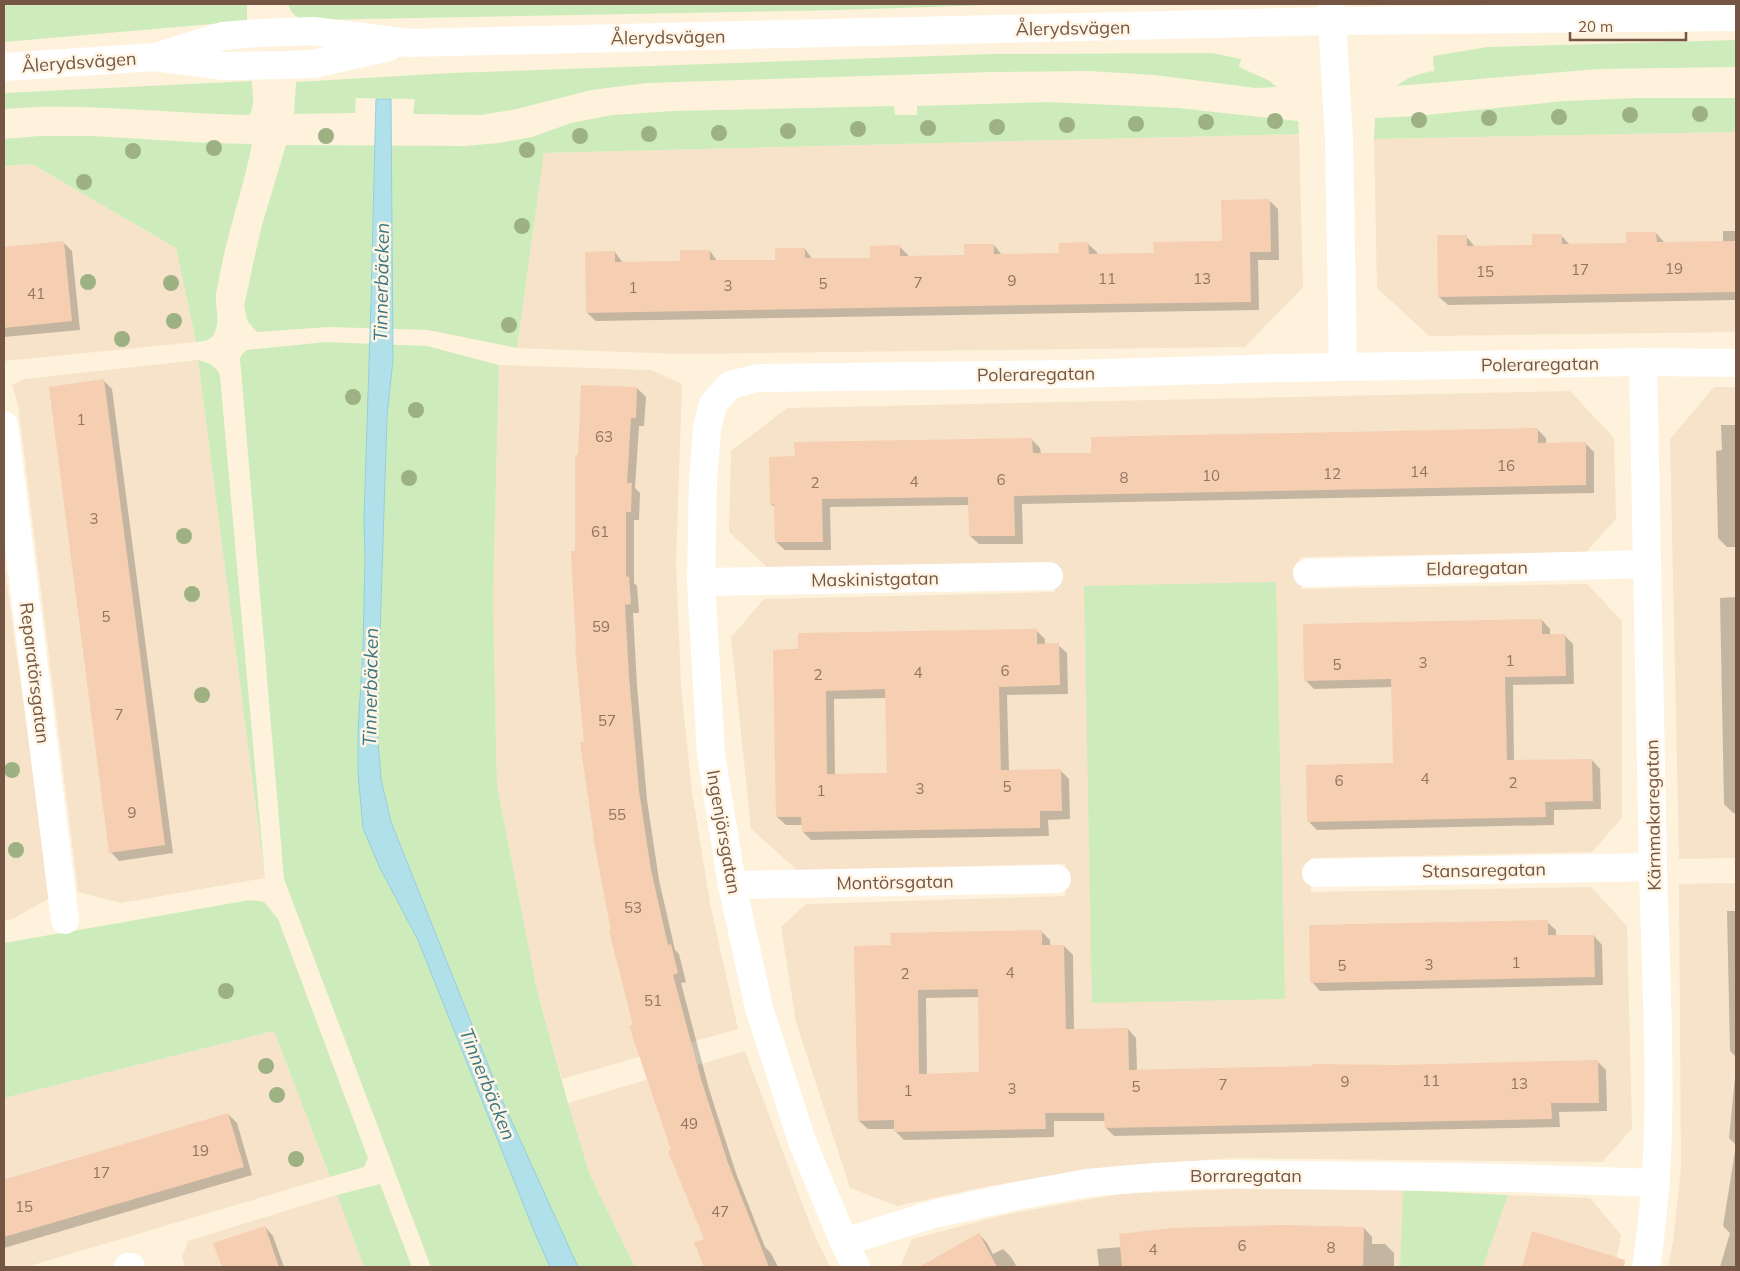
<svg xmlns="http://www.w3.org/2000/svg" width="1740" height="1271" viewBox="0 0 1740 1271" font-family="Mulish,sans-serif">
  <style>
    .residential { fill: #f6e3ca }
    .green { fill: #ceecbb }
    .water { fill: #b0e0e9; stroke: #95cfdb }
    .shadow { fill: #0003; fill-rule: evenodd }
    .building { fill: #f6ceb2; fill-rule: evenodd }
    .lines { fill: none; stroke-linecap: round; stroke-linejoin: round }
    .minor { stroke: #fff; stroke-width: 28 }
    .secondary { stroke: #fff; stroke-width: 28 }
    .tree { fill: #9db183 }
    .labels { text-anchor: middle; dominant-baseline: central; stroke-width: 5; stroke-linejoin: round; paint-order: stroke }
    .number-label { font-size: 15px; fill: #957460 }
    .street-label { font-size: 18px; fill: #755644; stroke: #fff5e5 }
    .water-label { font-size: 19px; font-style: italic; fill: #397784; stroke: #fff5e5 }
  </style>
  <rect width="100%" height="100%" fill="#fef2dc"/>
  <g class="residential">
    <path d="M1736,132V332L1429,336L1377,288L1374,139Z"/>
    <path d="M1299,134L1303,287L1245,347L681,354L517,348L544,153Z"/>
    <path d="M32,164L176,248L196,342L4,361V166Z"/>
    <path d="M198,360L265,878L121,903L78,892L18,405L12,385L25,379Z"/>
    <path d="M499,365L651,370L682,384L676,563L681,686L692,792L711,908L738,1029L562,1079L537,990L497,785L493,600Z"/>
    <path d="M1714,387H1736V858L1679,859L1670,439Z"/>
    <path d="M1570,391L1614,438L1616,519L1586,552L1300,557L1301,589L1587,584L1622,621V818L1592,852L1311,858V892L1591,887L1627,926L1632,1129L1602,1162L1235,1158L1118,1166L989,1186L897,1206L850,1188L796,1022L781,927L806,904L1065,896V864L797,870L751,829L731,637L764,599L1055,592L1054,563L768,568L729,532L731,451L787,408Z"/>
    <path d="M4,562L50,898L12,919L4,921Z"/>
    <path d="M1736,883V1267H1668L1673,1242L1681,1168L1679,884Z"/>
    <path d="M274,1031L330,1177L26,1267H4V1098Z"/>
    <path d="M745,1051L811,1227L830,1267H635L590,1175L568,1103Z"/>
    <path d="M1237,1189L1403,1190L1400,1267H900L912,1239L1004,1215L1118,1194Z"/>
    <path d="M337,1195L364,1267H185L182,1257L188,1241Z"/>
    <path d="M1508,1195L1590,1198L1621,1235L1615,1267H1483Z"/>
  </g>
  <g class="green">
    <path d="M4,4H247V21L4,42Z"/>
    <path d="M288,4H1018L841,10L311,20C298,19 292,16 288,4Z"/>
    <path d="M1736,40V67L1598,69L1397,86C1407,77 1420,73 1434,71L1433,56L1487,47Z"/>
    <path d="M1212,53L1241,59L1239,67L1268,80L1277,87L1256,88L1154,75L1089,71L993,72L647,83L591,90L517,109L481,115L413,114L415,99L356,98L355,113L294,114L296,82L451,73L992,54Z"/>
    <path d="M252,81C252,91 256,107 249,115C167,114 86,102 4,109V93Z"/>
    <path d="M1637,98H1736V132L1374,139L1375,118L1416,116L1565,101Z"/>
    <path d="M1047,102L1178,108L1298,121L1299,134L544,153L517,348L428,330L329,327L257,332L248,322L244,307L253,264L262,225L286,145L465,146L499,143L532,137L571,123L612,115L673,111L894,106L895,115H917V106Z"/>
    <path d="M40,136H92L209,143L252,144C243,190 227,233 219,279C218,284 217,289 216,294C215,306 220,321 215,332C212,341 204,341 196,342L176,248L32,164L4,166V139Z"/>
    <path d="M326,342L427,346L499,365L493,600L497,785L537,990L568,1103L590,1175L635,1267H431L284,879L240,359L242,354L247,350Z"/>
    <path d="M198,360C209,363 216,365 220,376L265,878Z"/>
    <path d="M1276,582L1285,999L1092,1003L1084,586Z"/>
    <path d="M250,900L264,902L278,919L368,1158L364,1167L330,1177L274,1031L4,1098V943Z"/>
    <path d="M380,1184L412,1267H364L337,1195Z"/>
    <path d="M1403,1190L1508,1195L1483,1267H1400Z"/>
  </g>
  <path class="water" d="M376,99H391L393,359L387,417L377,729L381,779L391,822L502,1100L578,1267H550L534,1231L418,940L379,866L363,828L358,773V731L363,648L365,558L364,518L371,302Z"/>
  <g class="shadow">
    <path d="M1269,200L1278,209L1279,260H1258L1259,310L596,321L587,313L615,252L623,263L681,262L710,251L718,262L776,261L805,249L813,260L871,259L900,247L908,255V258L966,257L994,245L1002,255H1060L1088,244L1097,252V255L1155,254L1223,242Z"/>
    <path d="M1723,231H1736V300L1448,305L1439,297L1466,236L1475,247L1533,246L1561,235L1570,245L1628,244L1656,233L1665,243H1723Z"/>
    <path d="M63,242L72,251L80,330L4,337V248Z"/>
    <path d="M103,380L112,389L173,853L119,861L111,852Z"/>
    <path d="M637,388L646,397L644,426H639L635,488L640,493L639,520H634V583L637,586L639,613H633L637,685L647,800L659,880L675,950L679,954L686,982L681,983L709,1089L736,1173L765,1247L771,1253L778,1267H714L701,1241L705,1239L673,1151L634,1026L612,932L596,838L585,743L577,648L576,552L579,456Z"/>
    <path d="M1721,425H1736V547H1727L1718,538L1716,451L1722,450Z"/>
    <path d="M1537,429L1546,438V444L1585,443L1594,452V493L1022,504L1023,544H979L970,536V505L830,507L831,550H785L776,542V508L771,504L1032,440L1040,448L1041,454H1093Z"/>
    <path d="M1736,597V813H1733L1724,804L1720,598Z"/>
    <path d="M1542,620L1550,629V635H1564L1573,644L1574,684L1513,685L1514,761L1592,760L1600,769L1601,809L1554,810V825L1317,830L1309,822L1394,764L1393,687L1314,689L1306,681Z"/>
    <path d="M1036,630L1045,639V645H1058L1067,653L1068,694L1007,695L1009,771H1061L1069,779L1070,819L1048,820L1049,836L811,840L803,832V825H786L777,817L774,651ZM887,698L888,775H835L834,699Z"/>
    <path d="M1727,911H1736V1057L1730,1051Z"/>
    <path d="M1547,922L1556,930V936H1594L1602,945L1603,985L1320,991L1312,982Z"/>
    <path d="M1041,931L1050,940V947L1064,946L1073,955L1074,1030L1128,1029L1136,1038L1137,1071L1598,1062L1606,1070L1607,1111L1559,1112L1560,1127L1114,1136L1106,1128V1121H1054V1137L904,1140L895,1131V1129H868L859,1121L892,946ZM979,997L981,1074L927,1075L926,998Z"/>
    <path d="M1736,1067V1267H1720L1730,1233L1723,1226L1736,1145L1729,1138Z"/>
    <path d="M228,1114L237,1123L252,1175L4,1248V1180Z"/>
    <path d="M265,1227L273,1236L284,1267H223L215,1244Z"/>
    <path d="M1364,1228L1372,1237V1244H1385L1394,1253V1267H1099L1097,1249Z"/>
    <path d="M1533,1233L1581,1253L1577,1267H1523Z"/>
    <path d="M979,1234L987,1243L993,1254L1003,1249L1011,1257L1017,1267H948L941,1256Z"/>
  </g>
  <g class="building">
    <path d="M1270,199L1271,252H1250L1251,302L1034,305L586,313L585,252L615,251V262L680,261V250H710V260H775V248H805V258H870V246L900,245V256L964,255V244H994V254L1059,253V243L1088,242L1089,254L1154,253L1153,242L1222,241L1221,200Z"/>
    <path d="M1626,232H1656L1657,242L1736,241V292L1438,297L1437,235H1467V246L1532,245V234H1562V244L1626,243Z"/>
    <path d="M64,241L72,321L4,328V247Z"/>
    <path d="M104,379L165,845L109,853L49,387Z"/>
    <path d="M581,385L637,387L636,418H631L627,483H632L631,512H626V576L629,577L631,604L625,605L629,676L639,791L651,870L668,945L671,944L678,973L673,975L701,1079L728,1163L769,1267H704L694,1242L704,1239L668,1151L671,1150L629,1026L633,1025L609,931H611L593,837H594L580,742H584L575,647H576L571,551H575V455H578Z"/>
    <path d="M1538,428V443L1586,442V485L1014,496L1015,536H969L968,497L822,499L823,542H775L774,504L770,505L769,457L795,456L794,442L1032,438L1033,453H1091V437Z"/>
    <path d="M1542,619V634H1565L1566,676L1505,677L1507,760L1592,759L1593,801L1545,802L1546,817L1307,822L1306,765L1393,763L1391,679L1304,681L1303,624Z"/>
    <path d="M1037,629V644L1059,643L1060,685L999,687L1000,730L1001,770L1061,769L1062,811H1040V828L802,832L801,817H776L773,650L798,649V633ZM885,689L887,773L827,774L826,691Z"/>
    <path d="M1548,920V935H1594L1595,977L1310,983L1309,925Z"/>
    <path d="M1042,930V945H1064L1066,1029L1128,1028L1129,1070L1312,1066V1064L1398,1065L1598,1060L1599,1103H1551L1552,1119L1105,1128L1104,1113H1045L1046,1129L894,1132V1120L858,1121L854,946L891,945L890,933ZM978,989L979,1072L919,1074L918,990Z"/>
    <path d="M228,1113L244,1167L4,1237V1180Z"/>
    <path d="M1282,1225L1364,1227L1363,1267H1122L1119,1234L1173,1228Z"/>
    <path d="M265,1226L279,1267H222L213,1243Z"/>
    <path d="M1532,1231L1625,1260L1624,1267H1522Z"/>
    <path d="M979,1233L997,1267H919Z"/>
  </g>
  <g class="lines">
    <g class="minor">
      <path d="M1331,4L1339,139L1343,367"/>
      <path d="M1643,362C1647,531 1650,699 1653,867C1656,1001 1667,1135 1646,1267"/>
      <path d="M4,425L65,920"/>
      <path d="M1307,573L1647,564"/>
      <path d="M701,582L1049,576"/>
      <path d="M1316,873L1653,867"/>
      <path d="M732,885L1057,879"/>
      <path d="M844,1242L934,1214L1016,1196L1087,1183L1155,1177L1215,1174L1296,1175L1512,1178L1656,1183"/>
      <path d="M128,1267H131"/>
      <path d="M856,1267L844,1242L802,1141L759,1008L732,885L711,754L701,582L703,482L707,428L713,404L730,385L758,378L1070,374L1280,368L1643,362L1736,363"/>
    </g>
    <g class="secondary">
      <path d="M155,57L222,36L259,33L313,31L410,43L1333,21L1736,17"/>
      <path d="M4,67L155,57L224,66L285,65L313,64L389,47"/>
    </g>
  </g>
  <g class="tree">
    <circle cx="1700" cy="114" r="8"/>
    <circle cx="1630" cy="115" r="8"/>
    <circle cx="1559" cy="117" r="8"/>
    <circle cx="1489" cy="118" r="8"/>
    <circle cx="1419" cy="120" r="8"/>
    <circle cx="1275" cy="121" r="8"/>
    <circle cx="1206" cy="122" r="8"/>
    <circle cx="1136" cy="124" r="8"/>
    <circle cx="1067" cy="125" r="8"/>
    <circle cx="997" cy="127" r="8"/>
    <circle cx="928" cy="128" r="8"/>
    <circle cx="858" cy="129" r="8"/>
    <circle cx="788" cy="131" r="8"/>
    <circle cx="719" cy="133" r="8"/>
    <circle cx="649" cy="134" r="8"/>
    <circle cx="326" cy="136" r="8"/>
    <circle cx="580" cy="136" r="8"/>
    <circle cx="214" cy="148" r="8"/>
    <circle cx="527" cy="150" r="8"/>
    <circle cx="133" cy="151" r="8"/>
    <circle cx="84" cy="182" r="8"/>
    <circle cx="522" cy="226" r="8"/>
    <circle cx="88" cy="282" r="8"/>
    <circle cx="171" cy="283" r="8"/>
    <circle cx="174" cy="321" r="8"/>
    <circle cx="509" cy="325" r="8"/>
    <circle cx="122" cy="339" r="8"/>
    <circle cx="353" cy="397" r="8"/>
    <circle cx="416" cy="410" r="8"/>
    <circle cx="409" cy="478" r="8"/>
    <circle cx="184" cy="536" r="8"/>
    <circle cx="192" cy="594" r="8"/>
    <circle cx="202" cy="695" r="8"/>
    <circle cx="12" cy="770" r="8"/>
    <circle cx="16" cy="850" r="8"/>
    <circle cx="226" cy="991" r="8"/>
    <circle cx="266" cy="1066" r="8"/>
    <circle cx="277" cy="1095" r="8"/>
    <circle cx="296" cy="1159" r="8"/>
  </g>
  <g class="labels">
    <g class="number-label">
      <text x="1674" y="268">19</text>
      <text x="1580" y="269">17</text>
      <text x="1485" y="271">15</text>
      <text x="1107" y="278">11</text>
      <text x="1202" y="278">13</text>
      <text x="1012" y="280">9</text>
      <text x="918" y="282">7</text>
      <text x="823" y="283">5</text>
      <text x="728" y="285">3</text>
      <text x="633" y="287">1</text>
      <text x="36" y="293">41</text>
      <text x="81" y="419">1</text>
      <text x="604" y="436">63</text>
      <text x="1506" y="465">16</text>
      <text x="1419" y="471">14</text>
      <text x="1332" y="473">12</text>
      <text x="1211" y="475">10</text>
      <text x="1124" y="477">8</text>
      <text x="1001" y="479">6</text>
      <text x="914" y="481">4</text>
      <text x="815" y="482">2</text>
      <text x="94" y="518">3</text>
      <text x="600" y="531">61</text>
      <text x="106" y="616">5</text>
      <text x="601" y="626">59</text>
      <text x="1510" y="660">1</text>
      <text x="1423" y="662">3</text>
      <text x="1337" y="664">5</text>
      <text x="1005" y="670">6</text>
      <text x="918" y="672">4</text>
      <text x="818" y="674">2</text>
      <text x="119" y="714">7</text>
      <text x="607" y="720">57</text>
      <text x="1425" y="778">4</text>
      <text x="1339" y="780">6</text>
      <text x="1513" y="782">2</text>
      <text x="1007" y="786">5</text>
      <text x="920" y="788">3</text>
      <text x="821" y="790">1</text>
      <text x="132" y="812">9</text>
      <text x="617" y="814">55</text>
      <text x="633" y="907">53</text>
      <text x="1516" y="962">1</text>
      <text x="1429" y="964">3</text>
      <text x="1342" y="965">5</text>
      <text x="1010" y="972">4</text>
      <text x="905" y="973">2</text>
      <text x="653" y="1000">51</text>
      <text x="1431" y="1080">11</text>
      <text x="1345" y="1081">9</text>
      <text x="1519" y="1083">13</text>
      <text x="1223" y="1084">7</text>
      <text x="1136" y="1086">5</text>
      <text x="1012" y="1088">3</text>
      <text x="908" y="1090">1</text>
      <text x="689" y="1123">49</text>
      <text x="200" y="1150">19</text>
      <text x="101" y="1172">17</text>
      <text x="24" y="1206">15</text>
      <text x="720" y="1211">47</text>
      <text x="1242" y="1245">6</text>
      <text x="1331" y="1247">8</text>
      <text x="1153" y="1249">4</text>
    </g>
    <g class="street-label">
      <text transform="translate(1073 28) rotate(-1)">Ålerydsvägen</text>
      <text transform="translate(668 37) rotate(-1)">Ålerydsvägen</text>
      <text transform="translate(79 62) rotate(-4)">Ålerydsvägen</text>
      <text transform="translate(1540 364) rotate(-1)">Poleraregatan</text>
      <text transform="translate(1036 374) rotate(-1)">Poleraregatan</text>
      <text transform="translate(1477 568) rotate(-1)">Eldaregatan</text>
      <text transform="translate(875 579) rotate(-1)">Maskinistgatan</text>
      <text transform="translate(35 673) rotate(83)">Reparatörsgatan</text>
      <text transform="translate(1653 815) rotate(-91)">Kärnmakaregatan</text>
      <text transform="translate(724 832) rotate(80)">Ingenjörsgatan</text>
      <text transform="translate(1484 870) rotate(-1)">Stansaregatan</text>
      <text transform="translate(895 882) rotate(-1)">Montörsgatan</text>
      <text x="1246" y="1175">Borraregatan</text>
    </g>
    <g class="water-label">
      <text transform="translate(381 282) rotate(-89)">Tinnerbäcken</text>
      <text transform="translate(370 687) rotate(-89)">Tinnerbäcken</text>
      <text transform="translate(488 1084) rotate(68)">Tinnerbäcken</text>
    </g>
  </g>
  <rect width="1740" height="1271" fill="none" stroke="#755644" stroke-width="10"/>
  <path d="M1570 32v8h116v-8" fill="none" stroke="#755644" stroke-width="2.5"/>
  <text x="1578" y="32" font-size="15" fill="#755644" stroke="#fff5e5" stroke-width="4" paint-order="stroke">20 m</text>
</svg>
